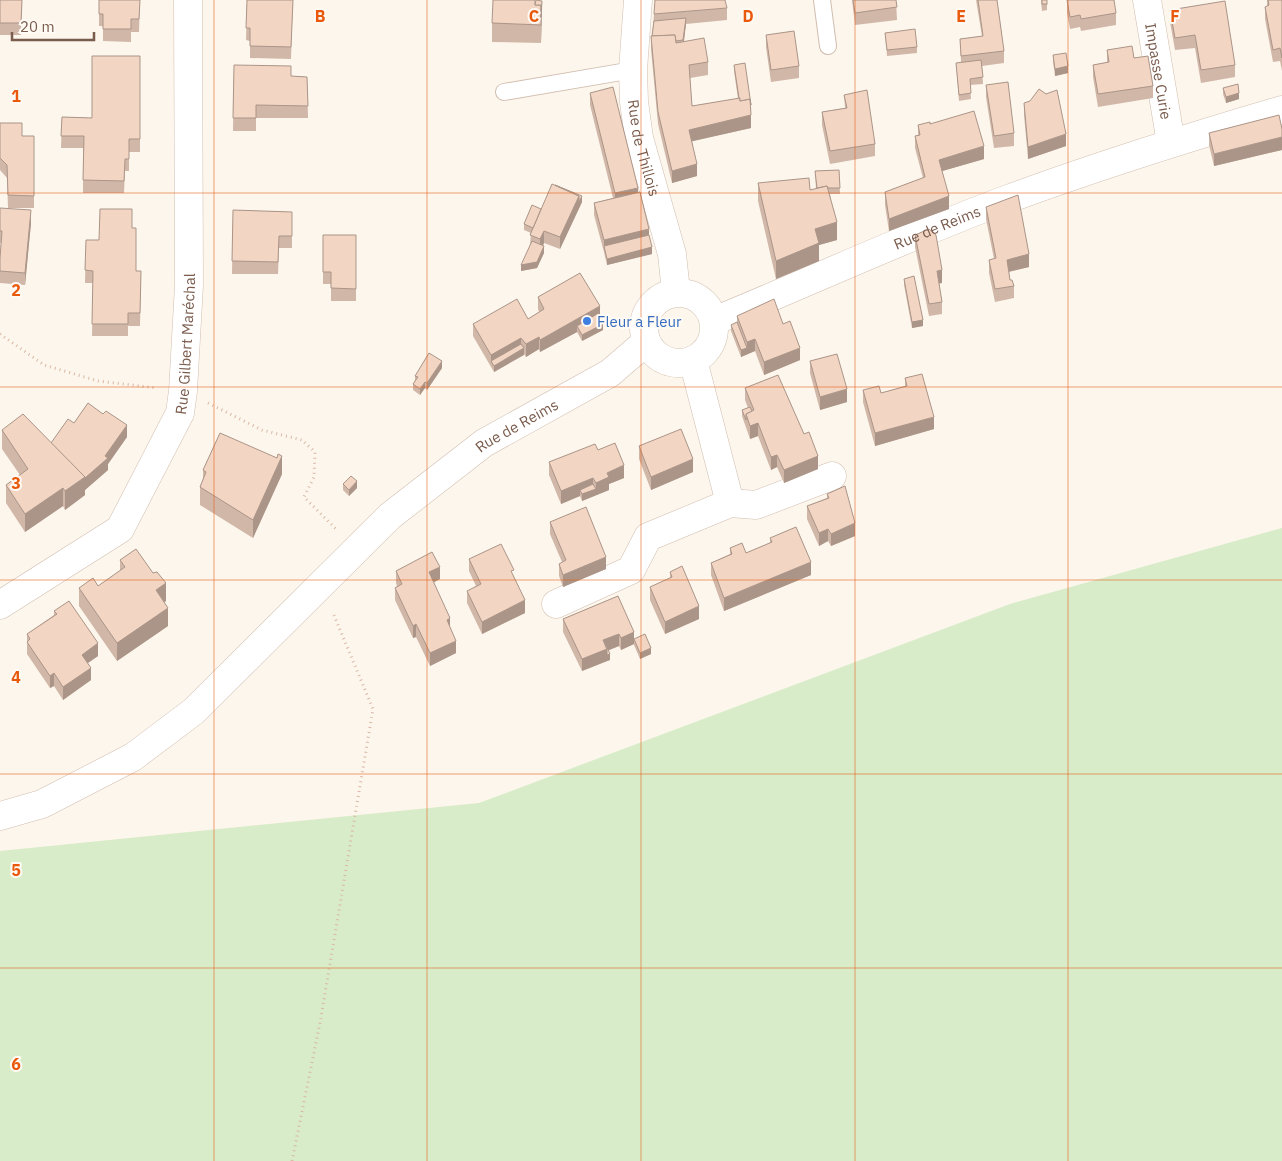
<svg xmlns="http://www.w3.org/2000/svg" width="1282" height="1161" viewBox="0 0 1282 1161" font-family="'IBM Plex Sans',sans-serif">
  <style>
    .green { fill: #d8ecc9 }
    .lines { fill: none; stroke-linecap: round; stroke-linejoin: round }
    .service-casing { stroke: #d1beb0; stroke-width: 18 }
    .minor-casing { stroke: #d1beb0; stroke-width: 29 }
    .tertiary-casing { stroke: #d1beb0; stroke-width: 29 }
    .path { stroke: #d9b8a5; stroke-width: 3; stroke-dasharray: 1 4; stroke-linecap: butt }
    .service { stroke: #fff; stroke-width: 16 }
    .minor { stroke: #fff; stroke-width: 28 }
    .tertiary { stroke: #fff; stroke-width: 28 }
    .wall { fill: #d1b7a8 }
    .shaded-wall { fill: #aa9588 }
    .building { fill: #f3d5c3; stroke: #aa9588 }
    .grid { fill: none; stroke: #e8590c; stroke-width: 1; stroke-opacity: 0.55 }
    .shop-dot { fill: #3f7fe0; stroke: #fffaf3; stroke-width: 2 }
    .labels { text-anchor: middle; dominant-baseline: central; stroke-width: 4; stroke-linejoin: round; paint-order: stroke }
    .street-label { font-size: 15px; fill: #7a5c4d; stroke: #fffaf3 }
    .shop-label { font-size: 15px; fill: #366cbe; stroke: #fffaf3; text-anchor: start }
    .grid-label { font-size: 16px; text-anchor: middle; font-weight: bold; fill: #e8590c; stroke: #fffaf3; stroke-width: 4; stroke-linejoin: round; paint-order: stroke }
  </style>
  <rect width="100%" height="100%" fill="#fdf6ec"/>
  <path class="green" d="M1282,528V1161H0V851L479,803L1010,604Z"/>
  <g class="lines">
    <defs>
      <g id="service">
        <path d="M822,0L828,46"/>
        <path d="M504,92L633,70"/>
      </g>
      <g id="minor">
        <path id="s1" d="M1147,0L1171,143"/>
        <path d="M730,503L756,505L832,476"/>
        <path d="M556,604L631,570L648,537L730,503L693,360"/>
        <path id="s2" d="M0,605L120,529L180,413L183,391L189,285L188,0"/>
      </g>
      <g id="tertiary">
        <path id="s3" d="M638,0L633,70L634,102L639,138L672,254L676,292"/>
        <circle cx="679" cy="328" r="35"/>
        <path id="s4" d="M714,321C812,281 908,236 1008,199C1098,166 1190,137 1282,110"/>
        <path id="s5" d="M0,816L42,804L133,757L194,711L390,516L484,443L610,373L646,342"/>
      </g>
    </defs>
    <use href="#service" class="service-casing"/>
    <use href="#minor" class="minor-casing"/>
    <use href="#tertiary" class="tertiary-casing"/>
    <g class="path">
      <path d="M0,334L44,365L98,381L157,388"/>
      <path d="M208,403L262,430L302,440L315,452L314,477L304,497L337,530"/>
      <path d="M292,1161L320,1023L373,709L333,613"/>
    </g>
    <use href="#service" class="service"/>
    <use href="#minor" class="minor"/>
    <use href="#tertiary" class="tertiary"/>
  </g>
  <g class="wall">
    <path d="M0,0H22L21,35H0Z"/>
    <path d="M99,0H140L139,32H131V42L103,41V26H99Z"/>
    <path d="M247,0H293L291,59L250,58V41L246,40Z"/>
    <path d="M852,0H896L897,20L855,25Z"/>
    <path d="M976,0H997L1004,51V63L982,66L983,84L970,85L971,99L959,101L956,63L961,62L960,39L982,36Z"/>
    <path d="M1041,0H1047V10L1042,11Z"/>
    <path d="M1067,0L1116,13V25L1081,31L1080,27L1070,29L1067,13Z"/>
    <path d="M1267,0H1282V71L1280,61L1273,62L1265,19V7L1267,6Z"/>
    <path d="M542,1L541,43L492,42V23Z"/>
    <path d="M727,8V20L686,24L684,42L708,62V75L690,78L692,106L738,99L734,71V65L751,105V128L692,141L697,176L672,183L658,124L651,49V36H652L654,14Z"/>
    <path d="M1170,10L1235,65V77L1201,83L1195,48L1175,50L1170,22Z"/>
    <path d="M885,33L917,47V53L887,56Z"/>
    <path d="M766,35L799,66V78L771,82L766,47Z"/>
    <path d="M1107,50L1134,58L1153,86V98L1098,107L1093,77V65L1107,62Z"/>
    <path d="M1053,55L1068,73L1055,76L1053,62Z"/>
    <path d="M140,56V152H129V171H125L124,193H83V148H61L62,117L92,118Z"/>
    <path d="M234,65L291,76L307,77L308,118H256V131H233Z"/>
    <path d="M986,85L1014,133V146L994,148L986,97Z"/>
    <path d="M1223,88L1239,99L1226,103L1223,94Z"/>
    <path d="M590,93L638,193L649,235L652,254L607,265L604,252L594,215V203L613,198L590,105Z"/>
    <path d="M844,95L875,144V156L830,164L822,125V112L845,108Z"/>
    <path d="M1024,103L1066,146L1028,159L1024,115Z"/>
    <path d="M0,123L22,136H34V208H8L7,178L0,170Z"/>
    <path d="M930,124L984,159L942,171L949,209L889,231L885,205V192L923,178L915,148V136L918,135V125Z"/>
    <path d="M1282,129V150L1214,166L1209,145V133Z"/>
    <path d="M839,170L840,194H830L837,240L819,245V261L776,279L758,201V183L810,190L816,189L815,171Z"/>
    <path d="M582,202L560,249L544,243L543,246L544,253L537,268L521,271L530,245L531,233L524,230V224L541,209Z"/>
    <path d="M986,207L1029,267L1009,272L1010,280L1014,286V298L995,302L989,273V260L994,259L986,219Z"/>
    <path d="M0,208L31,223L25,285L0,283V258L1,243H0Z"/>
    <path d="M233,210L292,212V248H279L278,274H232Z"/>
    <path d="M132,228L136,271H141L140,326H128V336H92L93,283H85L86,240H99Z"/>
    <path d="M323,235H356V301H331V284H323Z"/>
    <path d="M915,235L942,283H939L942,302V314L929,316L915,247Z"/>
    <path d="M904,279L923,326L912,328L904,285Z"/>
    <path d="M538,297L600,318L603,330L582,341L577,332L540,352L539,349L526,357L524,354L494,372L473,336V324L528,319L539,312L538,309Z"/>
    <path d="M737,316L783,324L800,360L764,375L755,351L741,357L731,331V325L737,322Z"/>
    <path d="M810,361L847,402L820,410L810,373Z"/>
    <path d="M442,368L427,390L425,388L420,395L413,390V384L415,380V376Z"/>
    <path d="M905,378L934,429L875,446L863,402V390L881,393L905,386Z"/>
    <path d="M745,388L818,469L784,483L777,467L771,470L758,436L750,439L742,416V410L748,408L745,400Z"/>
    <path d="M74,423L127,437L108,464V470L85,490V495L65,510L63,506L25,532L6,503V485L20,475L2,449V430L51,443Z"/>
    <path d="M639,446L693,472L651,490L639,459Z"/>
    <path d="M598,450L624,478L609,484V490L582,501L580,496L561,504L549,475V462Z"/>
    <path d="M203,470L282,474L253,538L200,505V487L203,479Z"/>
    <path d="M343,484L357,488L349,496L343,490Z"/>
    <path d="M827,494L855,536L831,546L828,541L819,546L807,519V506L827,498Z"/>
    <path d="M550,522L606,569L563,587L559,576V564L562,562L550,534Z"/>
    <path d="M770,538L811,575L724,611L711,575V563L730,554V548L746,553L770,543Z"/>
    <path d="M469,559L514,577L525,613L482,634L467,603V591L476,586L469,571Z"/>
    <path d="M120,560L166,601L164,602L168,626L117,661L79,606V588L98,586L120,571Z"/>
    <path d="M396,571L440,579L433,582L450,628L456,653L430,666L416,637L413,638L395,600V588L397,586L396,583Z"/>
    <path d="M670,572L699,619L665,634L650,600V587L670,578Z"/>
    <path d="M618,596L634,644L621,650L619,646L608,650L610,660L582,671L563,632V619Z"/>
    <path d="M54,611L98,656L88,663L91,680L63,700L54,686L50,688L27,654V634L54,615Z"/>
    <path d="M634,639L651,654L640,659L634,645Z"/>
  </g>
  <g class="shaded-wall">
    <path d="M542,7L541,43V25Z"/>
    <path d="M686,18V24L683,47V40Z"/>
    <path d="M1068,66V73L1055,76V69Z"/>
    <path d="M1239,93V99L1226,103V97Z"/>
    <path d="M751,115V128L689,142V130Z"/>
    <path d="M1066,134V146L1028,159V147Z"/>
    <path d="M1282,137V150L1214,166V154Z"/>
    <path d="M984,146V159L939,172V160Z"/>
    <path d="M697,164V176L672,183V171Z"/>
    <path d="M638,188V199H615V193Z"/>
    <path d="M579,196H582V202L560,249V237Z"/>
    <path d="M949,196V209L889,231V219Z"/>
    <path d="M31,210V223L25,285V273Z"/>
    <path d="M837,222V240L819,245V261L776,279V261L815,229Z"/>
    <path d="M649,229V241L604,246V240Z"/>
    <path d="M544,231V243L540,251V239Z"/>
    <path d="M544,246V253L537,268L521,271V265Z"/>
    <path d="M652,247V254L607,265V259Z"/>
    <path d="M1029,254V267L1007,272V260Z"/>
    <path d="M942,270V283L937,284V271Z"/>
    <path d="M600,306V319L577,326V332L540,352V340Z"/>
    <path d="M923,320V326L912,328V322Z"/>
    <path d="M603,324V330L582,341V335Z"/>
    <path d="M539,337V349L526,357V344Z"/>
    <path d="M521,338V350L524,348V355L494,372V366L491,361V355Z"/>
    <path d="M755,339V351L741,357V350L747,348V342Z"/>
    <path d="M800,348V360L764,375V362Z"/>
    <path d="M442,361V368L427,390V383Z"/>
    <path d="M425,382V388L420,395V389Z"/>
    <path d="M847,389V402L820,410V397Z"/>
    <path d="M934,417V429L875,446V433Z"/>
    <path d="M758,423V436L750,439V426Z"/>
    <path d="M127,425V437L108,464V470L85,490V495L65,510V491L105,456Z"/>
    <path d="M777,455V467L771,470V457Z"/>
    <path d="M282,456V474L253,538V520Z"/>
    <path d="M818,456V469L784,483V470Z"/>
    <path d="M693,459V472L651,490V477Z"/>
    <path d="M624,465V478L609,484V490L582,501V494L580,490V496L561,504V491L593,478V490L596,489V483L607,473Z"/>
    <path d="M357,481V488L349,496V490Z"/>
    <path d="M63,488V506L25,532V514Z"/>
    <path d="M855,523V536L831,546V534Z"/>
    <path d="M828,529V541L819,546V533Z"/>
    <path d="M606,557V569L563,587V575Z"/>
    <path d="M811,562V575L724,611V598Z"/>
    <path d="M440,567V579L429,585V572Z"/>
    <path d="M166,583V601L156,608V590Z"/>
    <path d="M525,600V613L482,634V622Z"/>
    <path d="M699,606V619L665,634V622Z"/>
    <path d="M168,608V626L117,661V643Z"/>
    <path d="M450,618V630L447,620Z"/>
    <path d="M416,624V637L413,638V626Z"/>
    <path d="M634,632V644L621,650V638Z"/>
    <path d="M619,634V646L607,651V661L582,671V659L603,640Z"/>
    <path d="M456,641V653L430,666V653Z"/>
    <path d="M98,643V656L82,667V655Z"/>
    <path d="M651,648V654L640,659V653Z"/>
    <path d="M610,654V660L607,661V655Z"/>
    <path d="M91,668V680L63,700V687Z"/>
    <path d="M54,673V686L50,688V676Z"/>
  </g>
  <g class="building">
    <path d="M0,0H22L21,23H0Z"/>
    <path d="M99,0H140L139,19H131V29H103V14H99Z"/>
    <path d="M247,0H293L291,47L250,46V28H246Z"/>
    <path d="M493,0H535V5H541V25L492,23Z"/>
    <path d="M536,0L542,1L541,17V5H535Z"/>
    <path d="M655,0H725L727,8L654,14Z"/>
    <path d="M853,0H896L897,7L855,13Z"/>
    <path d="M978,0H997L1004,51L961,56L960,39L983,36Z"/>
    <rect x="1042" y="0" width="5" height="4"/>
    <path d="M1067,0H1114L1116,13L1081,19L1080,15L1070,17Z"/>
    <path d="M1268,0H1282V58L1280,48L1273,50L1265,7L1269,5Z"/>
    <path d="M1225,1L1235,65L1201,70L1195,35L1175,38L1170,10Z"/>
    <path d="M686,18L683,40L676,41L675,35L652,36L654,21Z"/>
    <path d="M915,29L917,47L887,50L885,33Z"/>
    <path d="M794,31L799,66L771,70L766,35Z"/>
    <path d="M675,35L676,43L704,38L708,62L689,65L692,106L740,98V101L750,99L751,115L689,130L697,164L672,171L658,112L651,36Z"/>
    <path d="M1132,46L1134,58L1148,56L1153,86L1098,94L1093,65L1109,62L1107,50Z"/>
    <path d="M1066,53L1068,66L1055,69L1053,55Z"/>
    <path d="M92,56H140V139H129V159H125L124,181L83,180L84,136H61L62,117L92,118Z"/>
    <path d="M981,60L983,77L970,79L971,93L959,95L956,63Z"/>
    <path d="M745,63L751,105L750,99L740,101V98H739L734,65Z"/>
    <path d="M234,65L291,66V76L307,77L308,106L256,105V118H233Z"/>
    <path d="M1008,82L1014,133L994,136L986,85Z"/>
    <path d="M1238,84L1239,93L1226,97L1223,88Z"/>
    <path d="M613,87L638,188L615,193L590,93Z"/>
    <path d="M1039,89L1046,94L1057,90L1066,134L1028,147L1024,103L1030,101Z"/>
    <path d="M867,90L875,144L830,151L822,112L847,108L844,95Z"/>
    <path d="M974,111L984,146L939,160L949,196L889,219L885,192L925,177L915,136L920,135L918,125L930,122V124Z"/>
    <path d="M1279,115L1282,129V137L1214,154L1209,133Z"/>
    <path d="M0,123H22V136H34V196L8,195L7,165L0,158Z"/>
    <path d="M839,170L840,188H828L827,186L817,188L815,171Z"/>
    <path d="M809,178L810,190L827,186L837,222L815,229L819,243L776,261L758,183Z"/>
    <path d="M552,184L579,196L560,237L544,231L540,239L530,235Z"/>
    <path d="M555,185L582,196L579,202V196Z"/>
    <path d="M640,192L649,229L604,240L594,203Z"/>
    <path d="M1018,195L1029,254L1007,260L1010,280H1012L1014,286L995,289L989,260L996,258L986,207Z"/>
    <path d="M532,205L541,209L533,228L524,224Z"/>
    <path d="M0,208L31,210L25,273L0,271V258L2,231H0Z"/>
    <path d="M100,209H132V228H136V271H141L140,313H128V324H92L93,271L85,270L86,240H99Z"/>
    <path d="M233,210L292,212V236H279L278,262L232,261Z"/>
    <path d="M929,229L936,235L942,270L937,271L942,302L929,304L915,235Z"/>
    <path d="M323,235H356V289L331,288V272H323Z"/>
    <path d="M649,235L652,247L607,259L604,246Z"/>
    <path d="M532,241L544,246L537,262L521,265Z"/>
    <path d="M580,273L600,306L540,340L539,337L526,344L521,338L491,355L473,324L517,299L528,319L544,309L538,297Z"/>
    <path d="M914,276L923,320L912,322L904,279Z"/>
    <path d="M774,299L783,324L790,321L800,348L764,362L755,339L747,342L737,316Z"/>
    <path d="M597,314L603,324L582,335L577,326Z"/>
    <path d="M737,322L747,348L741,350L731,325Z"/>
    <path d="M521,344L524,348L494,366L491,361Z"/>
    <path d="M429,353L442,361L427,383L425,382L420,389L413,384L418,377L415,376Z"/>
    <path d="M837,354L847,389L820,397L810,361Z"/>
    <path d="M922,374L934,417L875,433L863,390L879,386L881,393L907,386L905,378Z"/>
    <path d="M778,375L804,434L809,432L818,456L784,470L777,455L771,457L758,423L750,426L746,414L754,410L745,388Z"/>
    <path d="M88,403L103,414L106,411L127,425L105,456L108,458L85,478L51,443L68,419L74,423Z"/>
    <path d="M750,407L752,411L746,414V420L742,410Z"/>
    <path d="M23,414L85,477L65,491L63,488L25,514L6,485L28,469L2,430Z"/>
    <path d="M681,429L693,459L651,477L639,446Z"/>
    <path d="M220,433L277,458L278,454L282,456L253,520L200,487L206,472L203,470Z"/>
    <path d="M615,443L624,465L607,473L609,477L596,483L593,478L561,491L549,462L595,444L598,450Z"/>
    <path d="M351,476L357,481L349,490L343,484Z"/>
    <path d="M593,484L596,489L582,494L580,490Z"/>
    <path d="M845,486L855,523L831,534L828,529L819,533L807,506L829,498L827,494Z"/>
    <path d="M586,507L606,557L563,575L559,564L566,560L550,522Z"/>
    <path d="M796,527L811,562L724,598L711,563L732,554L730,548L742,543L746,553L772,542L770,538Z"/>
    <path d="M501,544L514,570L511,571L525,600L482,622L467,591L481,584L469,559Z"/>
    <path d="M136,549L153,573L157,572L166,583L156,590L168,608L117,643L79,588L93,578L98,586L125,567L120,560Z"/>
    <path d="M432,552L440,567L429,572L450,618L447,620L456,641L430,653L416,624L413,626L395,588L402,584L396,571Z"/>
    <path d="M682,566L699,606L665,622L650,587L672,577L670,572Z"/>
    <path d="M618,596L634,632L621,638L619,634L603,640L607,649L582,659L563,619Z"/>
    <path d="M69,601L98,643L82,655L91,668L63,687L54,673L50,676L27,642L30,639L27,634L57,614L54,611Z"/>
    <path d="M645,634L651,648L640,653L634,639Z"/>
    <path d="M605,645H606L610,654L607,655V649Z"/>
  </g>
  <path class="grid" d="M214,0V1161M427,0V1161M641,0V1161M855,0V1161M1068,0V1161M0,193H1282M0,387H1282M0,580H1282M0,774H1282M0,968H1282"/>
  <circle class="shop-dot" cx="587" cy="321" r="5"/>
  <g class="labels">
    <g class="street-label">
      <text stroke="none"><textPath href="#s1" startOffset="72">Impasse Curie</textPath></text>
      <text stroke="none"><textPath href="#s3" startOffset="149">Rue de Thillois</textPath></text>
      <text stroke="none"><textPath href="#s4" startOffset="242">Rue de Reims</textPath></text>
      <text stroke="none"><textPath href="#s2" startOffset="342">Rue Gilbert Maréchal</textPath></text>
      <text stroke="none"><textPath href="#s5" startOffset="655">Rue de Reims</textPath></text>
    </g>
    <g class="shop-label">
      <text x="597" y="321">Fleur a Fleur</text>
    </g>
  </g>
  <g class="grid-label">
    <text x="320" y="22">B</text>
    <text x="534" y="22">C</text>
    <text x="748" y="22">D</text>
    <text x="961" y="22">E</text>
    <text x="1175" y="22">F</text>
    <text x="16" y="102">1</text>
    <text x="16" y="296">2</text>
    <text x="16" y="489">3</text>
    <text x="16" y="683">4</text>
    <text x="16" y="876">5</text>
    <text x="16" y="1070">6</text>
  </g>
  <path d="M12 32v8h82v-8" fill="none" stroke="#7a5c4d" stroke-width="2.5"/>
  <text x="20" y="32" font-size="15" fill="#7a5c4d" stroke="#fffaf3" stroke-width="4" paint-order="stroke">20 m</text>
</svg>
